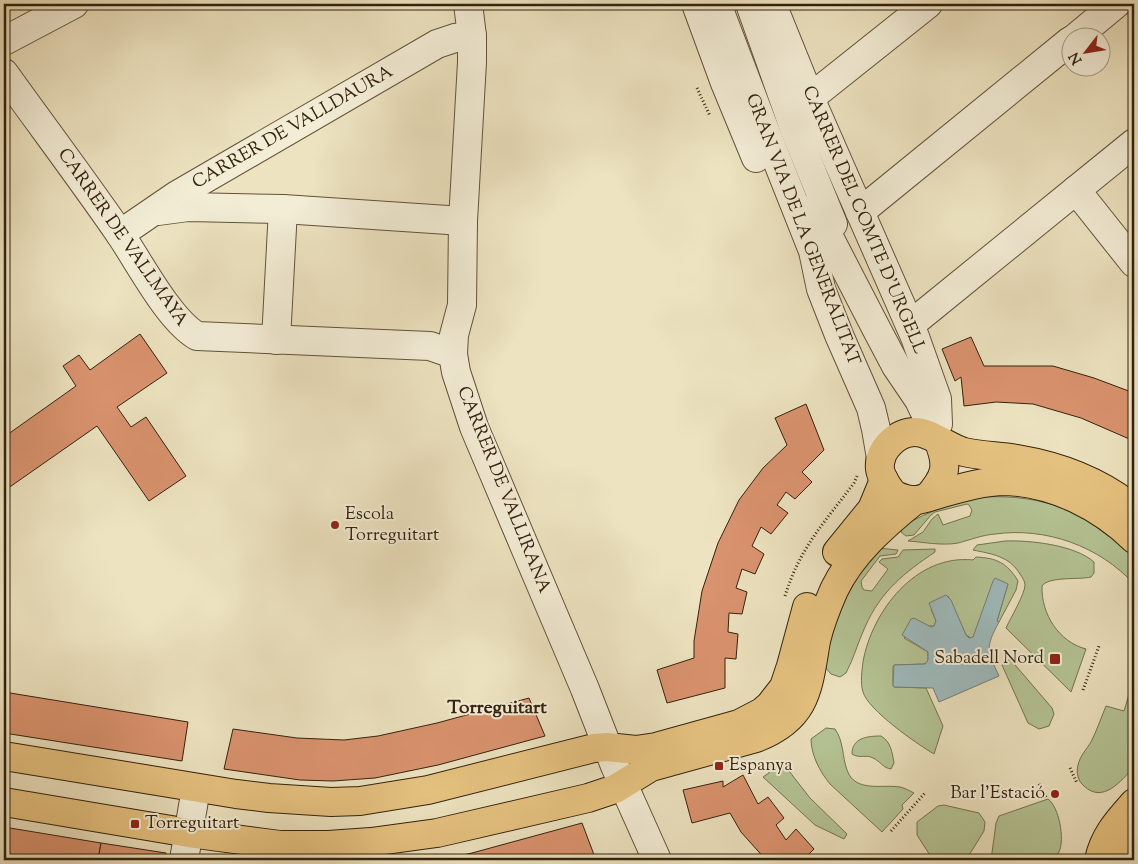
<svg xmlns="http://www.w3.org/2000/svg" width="1138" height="864" viewBox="0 0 1138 864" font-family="'Sorts Mill Goudy',serif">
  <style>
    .green { fill: #b5c495; stroke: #747351 }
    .water { fill: #9ebbbe; stroke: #737e77 }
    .building { fill: #da936f; stroke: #33220d }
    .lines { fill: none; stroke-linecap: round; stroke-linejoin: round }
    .minor-casing { stroke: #62523a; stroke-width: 30 }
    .major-casing { stroke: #33220d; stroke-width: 30 }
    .path { stroke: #33220d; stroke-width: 3; stroke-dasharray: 1 2.5; stroke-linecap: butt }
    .minor { stroke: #f3edd6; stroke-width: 28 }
    .major { stroke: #e6c280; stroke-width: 28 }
    .poi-dot { fill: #8f2418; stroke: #f3edd6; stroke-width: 2 }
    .labels { text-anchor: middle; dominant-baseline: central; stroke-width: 4; stroke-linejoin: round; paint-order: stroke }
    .street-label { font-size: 18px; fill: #33220d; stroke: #f3edd6 }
    .poi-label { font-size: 18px; fill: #33220d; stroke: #f3edd6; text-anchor: start }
    .neighbourhood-label { font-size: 19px; font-weight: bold; fill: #33220d; stroke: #f3edd6 }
  </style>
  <rect width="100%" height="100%" fill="#ede3c0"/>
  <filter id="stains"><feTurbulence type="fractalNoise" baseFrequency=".004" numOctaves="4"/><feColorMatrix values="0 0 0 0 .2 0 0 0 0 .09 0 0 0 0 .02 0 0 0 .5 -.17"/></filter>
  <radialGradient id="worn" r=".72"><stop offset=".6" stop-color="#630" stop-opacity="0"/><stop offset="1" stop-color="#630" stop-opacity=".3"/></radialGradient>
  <g class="green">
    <path d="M982,497C1045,494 1089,512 1134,556V584C1099,546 1046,527 995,534C982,535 970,540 958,543C942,546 923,542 908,541L923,532L932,519L938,514L943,525L970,516L972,510L969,505L967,504L935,512L931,515L914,535L906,536L901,532L902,528L905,525C929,511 954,502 982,497Z"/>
    <path d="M1005,541C1030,540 1075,545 1094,562V573L1091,577C1079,580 1049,576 1042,586C1041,614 1059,642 1086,649L1071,692L1006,628C1010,619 1025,594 1025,585C1025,581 1022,577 1020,574C1009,556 992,554 973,550L977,545Z"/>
    <path d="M877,548L898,550L896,554L880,556L861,581L862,587L864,590L872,591L888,569L879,562L882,559L898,557L903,550L935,549V552C904,573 881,591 865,627C858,642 854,658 846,673L840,677L831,674L825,667L827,647L843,596Z"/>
    <path d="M976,557C997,558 1007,563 1018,581L1016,590L999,622L997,621L1008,584L979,622L974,637L971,638L966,635L948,596L931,609L936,621L934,626H928L904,638L928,652V660L925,664L894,665L893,667V685L894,687L926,688L943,726L934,754C917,744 868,710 863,692C860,682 862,671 863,662C872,611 916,554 973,560Z"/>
    <path d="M1010,659L1052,708L1054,714L1049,726L1039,729L1028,723L1002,665Z"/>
    <path d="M1134,678V767C1121,781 1103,804 1084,786C1078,781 1076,773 1078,765C1080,756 1086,750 1091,742C1097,730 1101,718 1106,706L1124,711Z"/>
    <path d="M826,728L835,729C844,742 842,756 847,770C855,793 882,784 900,787C905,788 910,791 914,793L902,805L903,809L882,832L830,784C820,772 811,755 811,739Z"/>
    <path d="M881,736C891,742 892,752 894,763L891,769C883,768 880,761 873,758C866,754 859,759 852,754C852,738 867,736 881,736Z"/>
    <path d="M777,761L782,762L810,798L847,834L844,839L815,825L763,777L769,773V767L771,763Z"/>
    <path d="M1048,799C1059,807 1065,839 1059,852C1057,855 1053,858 1050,860H991L996,823L999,816Z"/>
    <path d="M944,805L979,813L985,822L984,831L966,860H933L917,835V822L938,806Z"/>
  </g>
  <path class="water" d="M995,578L1008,584L997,621L999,622C985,648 987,650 999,676L939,702L933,688L894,687L893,685L894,665L925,664L928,660V652L902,635L911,619L914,618L931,627L934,626L936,621L929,603L946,595L951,600L966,635L969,638L973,637L993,581Z"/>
  <g class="building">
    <path d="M140,334L167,373L117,407L131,427L146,417L186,476L149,501L97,426L4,491V437L76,386L63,366L79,355L90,370Z"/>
    <path d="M971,337L984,366H1053L1094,378L1134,393V441L1081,418L1033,404L996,402L964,406L961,377L955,381L942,349Z"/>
    <path d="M806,404L824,450L802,472L812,482L795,499L786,492L777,505L788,513L771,534L761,527L752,546L764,554L755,574L742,569L736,588L747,592L742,614L729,613L728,632L738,634L736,659L725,658V688L667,703L657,670L694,658V641L702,591L718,543L739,500L763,468L787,445L775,418Z"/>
    <path d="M4,692L188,722L182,761L4,733Z"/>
    <path d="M529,698L545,736L438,765L375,778L333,781L300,780L224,769L233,729L297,738L344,740L378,736L437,723Z"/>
    <path d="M743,775L758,804L768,797L784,818L776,825L786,840L796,829L814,849L804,859L805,860H766L741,832L730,813L692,823L683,790L723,781V787Z"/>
    <path d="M582,823L596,860H441L472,853Z"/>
    <path d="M4,827L101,843L98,860H4Z"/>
    <path d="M101,843L166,853L165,860H98Z"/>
  </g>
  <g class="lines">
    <defs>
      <g id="minor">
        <path d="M468,4L472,36V62L463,221L462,305L454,335L453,354L456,372L474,427L585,689L615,766L657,860"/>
        <path d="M696,4L725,83L756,158"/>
        <path d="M717,4L763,125L813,251L821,289L839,335L871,408L876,429L881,458"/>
        <path d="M750,4L794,128L833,224"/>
        <path d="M772,4L810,98L915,337L937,399L938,424"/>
        <path d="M1075,38L1116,4"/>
        <path d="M4,41L74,4"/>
        <path d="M4,73C42,126 82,179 120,234C139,262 169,320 197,336L430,346L453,354"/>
        <path d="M810,98L928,4"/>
        <path d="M1076,190L1134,263"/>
        <path d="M814,208L876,328L896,366L919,400L938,440"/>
        <path d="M158,211L188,207L283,209L463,221"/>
        <path d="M860,212L1070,41"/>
        <path d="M120,234L177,195L437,44L455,38L472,36"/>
        <path d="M910,325L1134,143"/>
        <path d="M276,340L283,209"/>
        <path d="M184,860L196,788"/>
      </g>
      <g id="major">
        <path d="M928,497C946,476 949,466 938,440"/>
        <path d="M1134,509C1101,482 1059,466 1017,459C999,456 981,456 964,452C949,448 930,432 915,432C897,432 878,450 880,469C881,477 889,490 895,495C901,498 911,501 917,500C924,499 932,496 939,494C960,488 984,481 1006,481C1054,483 1100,506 1134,539"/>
        <path d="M837,552L872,509L884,480"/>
        <path d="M4,756L236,794L269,798L331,802L360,801L428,790L594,748L607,747L636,750L656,747L739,724L762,712L770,705L784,687L791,666L807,607"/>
        <path d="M4,802L189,833L280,845H328L371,842L437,833L588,798L615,789L651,767L756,738C808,718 808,687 816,641C820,623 827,606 834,590C851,554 884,525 915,500"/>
        <path d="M1099,860C1104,836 1118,821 1134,803"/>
        <path d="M1124,860L1126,851L1134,837"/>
      </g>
    </defs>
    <use href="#minor" class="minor-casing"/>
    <use href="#major" class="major-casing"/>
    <g class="path">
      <path d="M697,88L710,116"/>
      <path d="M785,596C800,547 825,522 854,483L857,476"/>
      <path d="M1083,690L1099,646"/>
      <path d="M1070,768L1077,783"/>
      <path d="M1039,784L1046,797"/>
      <path d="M891,831L925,793"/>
    </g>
    <use href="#minor" class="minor"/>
    <use href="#major" class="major"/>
  </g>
  <g class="poi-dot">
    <circle cx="335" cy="525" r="5"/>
    <rect x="1049" y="653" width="12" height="12" rx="2.5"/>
    <rect x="714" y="761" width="10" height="10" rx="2.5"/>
    <circle cx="1055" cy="794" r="5"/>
    <rect x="130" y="819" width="10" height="10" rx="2.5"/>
  </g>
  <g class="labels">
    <g class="street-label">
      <text transform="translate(293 128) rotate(-30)">CARRER DE VALLDAURA</text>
      <text transform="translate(863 220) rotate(67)">CARRER DEL COMTE D'URGELL</text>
      <text transform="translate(802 230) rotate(69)">GRAN VIA DE LA GENERALITAT</text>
      <text transform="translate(122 238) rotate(55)">CARRER DE VALLMAYA</text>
      <text transform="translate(503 490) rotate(68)">CARRER DE VALLIRANA</text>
    </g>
    <g class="poi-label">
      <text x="345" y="515">Escola<tspan x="345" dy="21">Torreguitart</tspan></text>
      <text x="1044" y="659" text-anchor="end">Sabadell Nord</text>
      <text x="729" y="766">Espanya</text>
      <text x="1045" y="794" text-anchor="end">Bar l'Estació</text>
      <text x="145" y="824">Torreguitart</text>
    </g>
    <g class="neighbourhood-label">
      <text x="497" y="708">Torreguitart</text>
    </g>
  </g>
  <rect width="1138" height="864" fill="none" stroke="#ede3c0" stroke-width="20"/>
  <rect x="5" y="5" width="1128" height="854" fill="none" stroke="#33220d" stroke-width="2.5"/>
  <rect x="10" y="10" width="1118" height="844" fill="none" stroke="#33220d"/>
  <g transform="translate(1086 52) rotate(239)"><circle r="24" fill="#f3edd6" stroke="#a69c86"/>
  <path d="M0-4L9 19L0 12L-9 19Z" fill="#8f2418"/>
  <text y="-8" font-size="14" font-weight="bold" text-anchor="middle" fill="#33220d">N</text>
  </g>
  <rect width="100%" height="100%" filter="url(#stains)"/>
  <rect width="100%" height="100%" fill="url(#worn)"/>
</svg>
